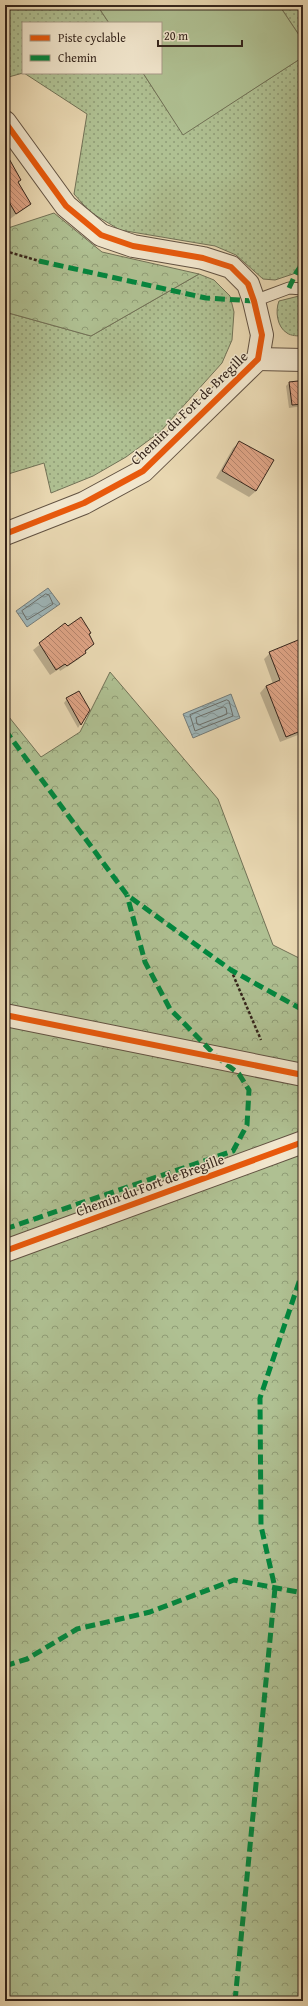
<svg xmlns="http://www.w3.org/2000/svg" width="308" height="2006" viewBox="0 0 308 2006" font-family="'Gentium Book Plus',serif">
  <style>
    .grass { fill: url(#grass-dots); stroke: #727257 }
    .forest { fill: url(#forest-crowns); stroke: #727257 }
    .garden { fill: #afc092; stroke: #727257 }
    .water { fill: url(#water-waves); stroke: #747c7a }
    .shadow { fill: #0003 }
    .lines { fill: none; stroke-linecap: round; stroke-linejoin: round }
    .shore { stroke: #6a6e6a; stroke-width: 1 }
    .building { fill: url(#building-back-hatch); stroke: #35251c }
    .service-casing { stroke: #625242; stroke-width: 13 }
    .minor-casing { stroke: #625242; stroke-width: 24 }
    .path { stroke: #35251c; stroke-width: 2.5; stroke-dasharray: 3 2; stroke-linecap: butt }
    .service { stroke: #f1e6cd; stroke-width: 11 }
    .minor { stroke: #f1e6cd; stroke-width: 22 }
    .quiet { stroke: #00873e; stroke-width: 5; stroke-dasharray: 10 5; stroke-linecap: butt }
    .cycleway-casing { stroke: #f1e6cd; stroke-width: 8 }
    .cycleway { stroke: #e8590c; stroke-width: 6 }
    .labels { text-anchor: middle; dominant-baseline: central; stroke-width: 3; stroke-linejoin: round; paint-order: stroke }
    .street-label { font-size: 14px; fill: #35251c; stroke: #f1e6cd }
  </style>
  <defs>
    <pattern id="grass-dots" width="8" height="8" patternUnits="userSpaceOnUse"><rect width="8" height="8" fill="#afc092"/><path d="M2 2h.1M6 6h.1" fill="none" stroke="#8f9c76" stroke-width="1.8" stroke-linecap="round"/></pattern>
    <pattern id="forest-crowns" width="20" height="18" patternUnits="userSpaceOnUse"><rect width="20" height="18" fill="#afc092"/><path d="M2 6a3 3 0 1 1 6 0M12 15a3 3 0 1 1 6 0" fill="none" stroke="#8f9c76"/></pattern>
    <pattern id="water-waves" width="16" height="10" patternUnits="userSpaceOnUse"><rect width="16" height="10" fill="#9eb6b9"/><path d="M0 5q4-4 8 0t8 0" fill="none" stroke="#829496"/></pattern>
    <pattern id="building-back-hatch" width="6" height="6" patternUnits="userSpaceOnUse"><rect width="6" height="6" fill="#dfa486"/><path d="M-1 5l2 2M0 0l6 6M5-1l2 2" fill="none" stroke="#b6856d"/></pattern>
  </defs>
  <rect width="100%" height="100%" fill="#e9d8b2"/>
  <filter id="stains"><feTurbulence type="fractalNoise" baseFrequency=".005" numOctaves="4"/><feColorMatrix values="0 0 0 0 .2 0 0 0 0 .09 0 0 0 0 .02 0 0 0 .5 -.17"/></filter>
  <radialGradient id="worn" r=".72"><stop offset=".6" stop-color="#630" stop-opacity="0"/><stop offset="1" stop-color="#630" stop-opacity=".3"/></radialGradient>
  <g class="grass">
    <path d="M5,5H97L109,23H23V73L5,78Z"/>
    <path d="M279,5H303V41Z"/>
    <path d="M303,57V275L296,273L275,280L263,279L236,255L215,246L120,230L90,212L74,194L87,114L24,73H143L183,134Z"/>
    <path d="M199,274L214,280L230,296L234,312L232,340L222,363L160,432L126,457L93,476L51,493L44,463L5,475V312L91,336Z"/>
    <path d="M303,295V336C298,336 291,336 287,333C277,327 275,311 279,301Z"/>
  </g>
  <g class="forest">
    <path d="M54,213L102,252L199,274L91,336L5,312V229Z"/>
    <path d="M110,672L218,799L273,945L303,960V2001H5V712L41,757L80,732Z"/>
  </g>
  <path class="garden" d="M97,5H279L303,41V57L183,135L143,73H161V23H109Z"/>
  <g class="water">
    <path d="M48,588L60,604L27,627L16,611Z"/>
    <path d="M231,694L240,718L193,738L183,714Z"/>
  </g>
  <g class="shadow">
    <path d="M5,157L30,204L10,219L5,211Z"/>
    <path d="M303,381V406L289,408L286,386L289,383Z"/>
    <path d="M240,442L256,491L249,497L216,478L233,448Z"/>
    <path d="M65,624L67,628L88,635L93,644L79,659L60,671L59,669L50,675L33,650Z"/>
    <path d="M303,639V733L280,742L260,693L266,686L273,684L264,659L270,653Z"/>
    <path d="M67,699L89,710L78,728L64,703Z"/>
  </g>
  <g class="lines">
    <g class="shore">
      <path d="M46,594L49,595L53,604L27,620L22,611Z"/>
      <path d="M227,700L229,701L233,716L195,731L190,715Z"/>
      <path d="M224,707L226,708L227,714L199,725L197,724L196,718Z"/>
    </g>
  </g>
  <g class="building">
    <path d="M7,155L21,180L18,182L31,204L16,214L5,195V156Z"/>
    <path d="M298,381H303V404L292,405L289,382Z"/>
    <path d="M239,441L274,460L256,491L222,471Z"/>
    <path d="M81,617L91,633L89,634L94,644L85,651L86,653L67,666L65,664L56,670L39,643L65,623L68,626Z"/>
    <path d="M303,638V730L286,737L266,686L280,680L269,652Z"/>
    <path d="M79,691L90,710L81,725L66,698Z"/>
  </g>
  <g class="lines">
    <defs>
      <path id="service" d="M254,301L289,288L303,289"/>
      <g id="minor">
        <path d="M5,122L66,206L101,235L133,246L203,258L231,267L248,284L254,301L262,335L258,359L143,471L84,503L5,534"/>
        <path d="M258,359L303,360"/>
        <path d="M5,1015L303,1075"/>
        <path d="M5,1251L303,1142"/>
      </g>
    </defs>
    <use href="#service" class="service-casing"/>
    <use href="#minor" class="minor-casing"/>
    <g class="path">
      <path d="M5,251L39,261"/>
      <path d="M231,970L261,1040"/>
    </g>
    <use href="#service" class="service"/>
    <use href="#minor" class="minor"/>
    <g class="quiet">
      <path d="M39,261L206,298L254,301"/>
      <path d="M289,288L296,273L303,263"/>
      <path d="M5,730L127,895L231,970L303,1010"/>
      <path d="M301,1144L303,1156"/>
      <path d="M5,1229L233,1151L247,1125L249,1090L239,1074L217,1057L170,1009L145,962L127,895"/>
      <path d="M5,1666L27,1659L77,1629L150,1612L234,1580L303,1593"/>
      <path d="M235,2001L275,1588L261,1526L260,1398L299,1282L303,1263"/>
    </g>
    <defs>
      <g id="cycleway">
        <path d="M5,122L66,206L101,235L133,246L203,258L231,267L248,284L254,301L262,335L258,359L143,471L84,503L5,534"/>
        <path d="M5,1015L303,1075"/>
        <path d="M5,1251L303,1142"/>
      </g>
    </defs>
    <use href="#cycleway" class="cycleway-casing"/>
    <use href="#cycleway" class="cycleway"/>
  </g>
  <g class="labels">
    <g class="street-label">
      <text transform="translate(189 408) rotate(-44)">Chemin du Fort de Bregille</text>
      <text transform="translate(150 1185) rotate(-20)">Chemin du Fort de Bregille</text>
    </g>
  </g>
  <rect width="308" height="2006" fill="none" stroke="#e9d8b2" stroke-width="20"/>
  <rect x="6" y="6" width="296" height="1994" fill="none" stroke="#35251c" stroke-width="2"/>
  <rect x="10" y="10" width="288" height="1986" fill="none" stroke="#35251c"/>
  <rect x="22" y="22" width="140" height="52" fill="#f1e6cd" stroke="#a69986"/>
  <rect x="30" y="35" width="20" height="6" fill="#e8590c" stroke="#a69986"/>
  <text x="58" y="42" font-size="12" fill="#35251c">Piste cyclable</text>
  <rect x="30" y="55" width="20" height="6" fill="#00873e" stroke="#a69986"/>
  <text x="58" y="62" font-size="12" fill="#35251c">Chemin</text>
  <path d="M158 40v6h84v-6" fill="none" stroke="#35251c" stroke-width="2"/>
  <text x="164" y="40" font-size="12" fill="#35251c" stroke="#f1e6cd" stroke-width="3" paint-order="stroke">20 m</text>
  <rect width="100%" height="100%" filter="url(#stains)"/>
  <rect width="100%" height="100%" fill="url(#worn)"/>
</svg>
